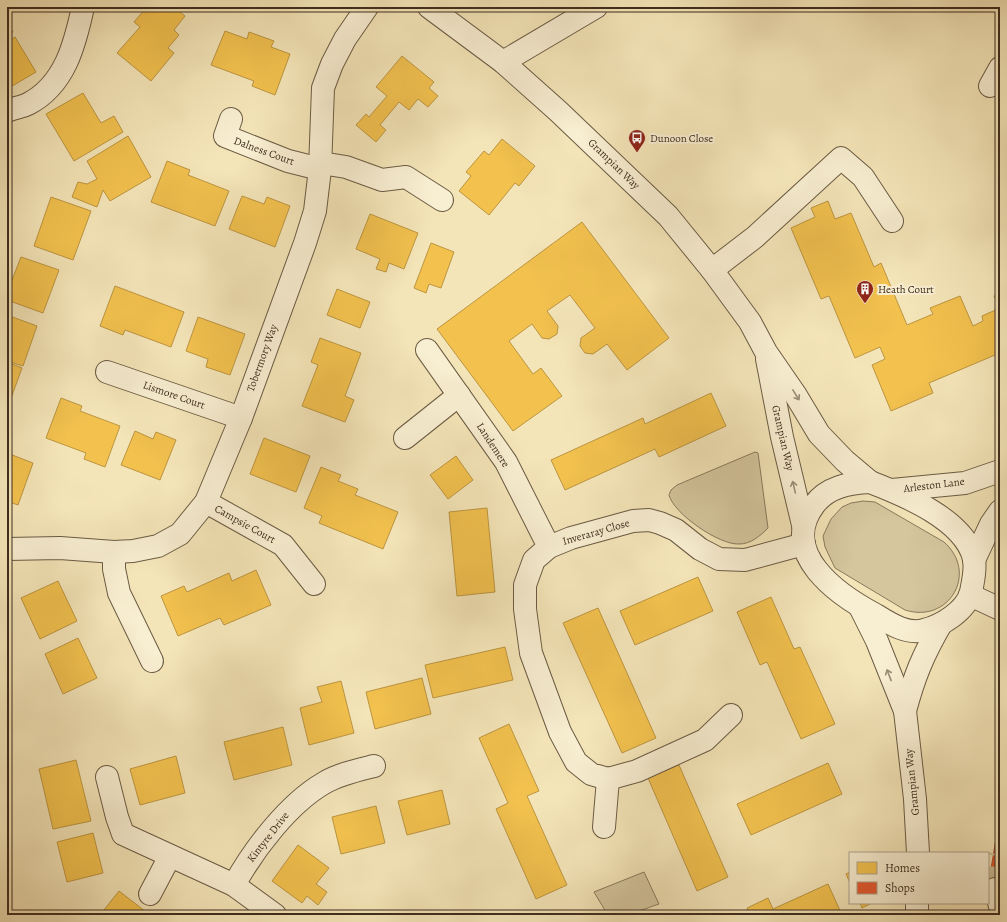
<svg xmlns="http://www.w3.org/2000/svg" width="1007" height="922" viewBox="0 0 1007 922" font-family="Alegreya,serif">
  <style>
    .green { fill: #d5c69e; stroke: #897a5e }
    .homes { fill: #f2c14e; stroke: #bc9540 }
    .shops { fill: #e4572e; stroke: #b24a29 }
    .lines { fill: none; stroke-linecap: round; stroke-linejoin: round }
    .minor-tunnel { stroke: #cfc099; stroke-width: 22; stroke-dasharray: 22 11; stroke-linecap: butt }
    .minor-casing { stroke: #6b5b44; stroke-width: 24 }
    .minor { stroke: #f8eed1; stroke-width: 22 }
    .oneway { stroke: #9a8e78 }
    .labels { text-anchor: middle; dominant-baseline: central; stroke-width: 4; stroke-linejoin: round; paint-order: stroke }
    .poi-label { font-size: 11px; fill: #3d2d1e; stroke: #f8eed1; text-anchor: start }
    .street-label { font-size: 11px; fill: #3d2d1e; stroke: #f8eed1 }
  </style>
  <rect width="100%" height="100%" fill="#f4e5b8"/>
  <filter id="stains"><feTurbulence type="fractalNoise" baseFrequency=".005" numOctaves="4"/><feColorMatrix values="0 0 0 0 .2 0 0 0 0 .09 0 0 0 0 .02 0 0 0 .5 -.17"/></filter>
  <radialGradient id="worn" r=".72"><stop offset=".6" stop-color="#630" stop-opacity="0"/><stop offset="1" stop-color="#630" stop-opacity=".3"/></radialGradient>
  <g class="green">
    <path d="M755,452L758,453L768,528C760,536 751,544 739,544C719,545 674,514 669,495L671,490L677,485Z"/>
    <path d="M863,501L875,502L944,542C979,573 949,624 905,610L835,568L825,547L823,536L831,519L842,507L851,503Z"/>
    <path d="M644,872L659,904C641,910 625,918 606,912L594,892Z"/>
  </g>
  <g class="homes">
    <path d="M144,7H174L185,16L174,30L179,35L168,48L174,53L151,81L117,53L140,27L134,22L146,8Z"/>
    <path d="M7,22L13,32L7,36Z"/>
    <path d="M225,31L247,39L249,32L274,41L271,47L290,54L275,95L252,86L254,81L211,65Z"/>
    <path d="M15,37L36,72L7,89V42Z"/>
    <path d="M402,56L434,82L429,88L438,96L428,107L418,99L409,110L399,102L380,125L386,130L376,142L356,125L366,114L369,117L387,96L376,87Z"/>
    <path d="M83,93L101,123L114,116L123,132L74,161L46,114Z"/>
    <path d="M128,136L151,177L110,201L103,190L97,207L72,197L78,182L87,184L97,179L87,161Z"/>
    <path d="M502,139L535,166L519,186L515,183L489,215L459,191L471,176L466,172L484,151L489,155Z"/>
    <path d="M167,161L190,170L188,175L229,191L215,226L151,202Z"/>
    <path d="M242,196L264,204L267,197L290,206L275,247L229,229Z"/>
    <path d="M51,197L91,211L73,260L34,246Z"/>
    <path d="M828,201L835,219L851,213L874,267L881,263L907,325L933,314L930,308L960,296L973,326L983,321L982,316L1000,308L994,296L1000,294V360L998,361L995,355L929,383L933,393L891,411L872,365L885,359L880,347L855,358L829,296L821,299L791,228L815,217L811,208Z"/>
    <path d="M370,214L418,233L404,269L389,263L386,272L376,269L380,259L356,249Z"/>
    <path d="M582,222L669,338L627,370L607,344L593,354L585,353L580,346L581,338L595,328L570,295L547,311L558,326L557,334L549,339L542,338L532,324L509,341L533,374L541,368L562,396L513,431L437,329Z"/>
    <path d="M431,243L454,252L441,288L429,284L426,293L414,288Z"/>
    <path d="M21,257L59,270L43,313L7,300V293Z"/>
    <path d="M115,286L184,312L171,347L125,330L123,335L100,326Z"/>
    <path d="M337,289L370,302L360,328L327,315Z"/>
    <path d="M7,315L37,326L23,366L7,361Z"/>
    <path d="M198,317L245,334L230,375L206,367L208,359L186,351Z"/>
    <path d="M320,338L361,353L345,396L354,400L345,422L302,406L318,365L311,362Z"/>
    <path d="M7,362L22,368L10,401L7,400Z"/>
    <path d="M711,393L726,426L659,457L655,449L565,490L551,460L643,418L645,424Z"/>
    <path d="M61,398L82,406L80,411L120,426L105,467L84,459L86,453L46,438Z"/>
    <path d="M135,431L153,439L156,432L176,440L160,480L121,465Z"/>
    <path d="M264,438L310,456L296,492L250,474Z"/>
    <path d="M7,453L33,463L18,505L7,501Z"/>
    <path d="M456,456L473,480L448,499L430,475Z"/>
    <path d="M321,467L341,475L338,481L358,489L355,495L398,512L383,549L319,523L322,516L304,508Z"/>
    <path d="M487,508L495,592L457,596L449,512Z"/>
    <path d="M256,570L271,605L224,625L220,618L178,636L161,596L184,586L187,592L229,573L232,581Z"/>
    <path d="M698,577L713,611L635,645L620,611Z"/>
    <path d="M58,581L77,621L40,639L21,598Z"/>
    <path d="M771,597L794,649L800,647L835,724L801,739L767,662L760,665L737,612Z"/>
    <path d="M598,608L656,738L622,753L563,623Z"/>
    <path d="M78,638L97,678L63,694L45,654Z"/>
    <path d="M505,647L513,680L433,698L425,665Z"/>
    <path d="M422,678L431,714L375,729L366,692Z"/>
    <path d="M341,681L354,733L309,745L300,708L322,702L317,687Z"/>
    <path d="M509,724L539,791L527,796L567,885L536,899L496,809L508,803L479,738Z"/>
    <path d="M283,727L292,765L234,780L224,742Z"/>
    <path d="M176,756L185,793L140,805L130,769Z"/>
    <path d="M76,760L91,821L53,829L39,769Z"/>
    <path d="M828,763L842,794L751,835L737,804Z"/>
    <path d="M679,765L728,877L697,891L648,778Z"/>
    <path d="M442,790L450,824L407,835L398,801Z"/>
    <path d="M376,806L385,843L341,854L332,817Z"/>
    <path d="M93,833L103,873L67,882L57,842Z"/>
    <path d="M298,845L329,868L316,884L327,892L318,905L307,896L302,903L272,881Z"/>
    <path d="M850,872V883L846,874Z"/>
    <path d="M828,884L842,915H750L747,908L768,898L773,909Z"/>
    <path d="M119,891L150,915H100Z"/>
    <path d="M860,903H872L862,908Z"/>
    <path d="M381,911L387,915H378Z"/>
  </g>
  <path class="shops" d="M997,833L1000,834V889L988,887Z"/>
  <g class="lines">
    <path class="minor-tunnel" d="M995,889L1000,854"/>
    <defs>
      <g id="minor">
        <path d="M429,7L503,62L558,111L668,216L712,270L750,322L766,352L795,394L819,434L845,461L870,482"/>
        <path d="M503,62L596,7"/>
        <path d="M990,86L1000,68"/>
        <path d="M7,111C14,108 22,107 28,104C65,85 75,44 83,7"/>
        <path d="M231,119L225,136L288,161L320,169"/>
        <path d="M321,163L346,167L382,180L406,177L442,200"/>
        <path d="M712,270L755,237L841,158L863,177L892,221"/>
        <path d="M427,350L506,462L549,547"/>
        <path d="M767,359L782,437L803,525"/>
        <path d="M107,372L241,418"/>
        <path d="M405,438L459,395"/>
        <path d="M870,482C904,495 965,520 974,559C976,570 973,581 971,592C966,611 941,626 924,630C907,635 889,623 876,615C838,595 778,553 814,505C827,487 849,483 870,482Z"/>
        <path d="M892,490L965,483L1000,471"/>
        <path d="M206,502L283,545L314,584"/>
        <path d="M7,549L60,548L114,552L133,551L158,546L180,534L206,502L241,418L305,243L315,211L320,169L323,88L332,64L345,39L367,7"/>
        <path d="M114,552V569L119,593L152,661"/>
        <path d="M974,560L991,524L1000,511"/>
        <path d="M970,595L1000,609"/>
        <path d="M860,607L877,641L905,711L915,799L918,853"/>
        <path d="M905,711C914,677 923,655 941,624"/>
        <path d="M731,715L705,740L637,771L608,779L591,774L576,762L560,732L531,653L525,609V585L534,560L549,547L571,538L633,521L649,520L660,523L676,530L700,549L719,559L745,560L804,544"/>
        <path d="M107,777L117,817L123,834L234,885L275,915"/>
        <path d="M604,827L608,779"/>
        <path d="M234,885C254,849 288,804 324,783C339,774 358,770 374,766"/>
        <path d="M995,889L1000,906"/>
        <path d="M150,894L170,856"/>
        <path d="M917,915V903"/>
      </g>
    </defs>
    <use href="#minor" class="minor-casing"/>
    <use href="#minor" class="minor"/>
  </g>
  <defs><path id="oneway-shaft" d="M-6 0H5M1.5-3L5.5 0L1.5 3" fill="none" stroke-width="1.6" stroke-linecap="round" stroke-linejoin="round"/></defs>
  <g class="oneway">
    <use href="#oneway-shaft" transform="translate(796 395) rotate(58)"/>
    <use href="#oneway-shaft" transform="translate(794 487) rotate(-103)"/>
    <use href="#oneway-shaft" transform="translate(889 675) rotate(-111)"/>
  </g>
  <defs>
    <symbol id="bus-pin" viewBox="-11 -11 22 30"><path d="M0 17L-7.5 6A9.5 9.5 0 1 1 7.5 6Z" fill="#8f2418" stroke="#f8eed1"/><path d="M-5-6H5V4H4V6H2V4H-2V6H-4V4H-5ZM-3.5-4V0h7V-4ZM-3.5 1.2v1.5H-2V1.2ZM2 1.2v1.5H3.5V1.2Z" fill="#fff"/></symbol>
    <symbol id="building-pin" viewBox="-11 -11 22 30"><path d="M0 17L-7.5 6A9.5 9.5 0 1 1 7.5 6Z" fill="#8f2418" stroke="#f8eed1"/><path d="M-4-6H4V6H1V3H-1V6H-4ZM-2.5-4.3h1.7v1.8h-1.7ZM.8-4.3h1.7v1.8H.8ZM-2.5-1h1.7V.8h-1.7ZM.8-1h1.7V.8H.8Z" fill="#fff"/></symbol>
  </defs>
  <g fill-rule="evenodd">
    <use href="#bus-pin" x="627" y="128" width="20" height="27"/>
    <use href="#building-pin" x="855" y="279" width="20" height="27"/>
  </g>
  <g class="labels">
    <g class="poi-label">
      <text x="650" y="138">Dunoon Close</text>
      <text x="878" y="289">Heath Court</text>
    </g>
    <g class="street-label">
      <text transform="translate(264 151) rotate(20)">Dalness Court</text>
      <text transform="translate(614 164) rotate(44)">Grampian Way</text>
      <text transform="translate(262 358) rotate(-70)">Tobermory Way</text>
      <text transform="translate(174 395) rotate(19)">Lismore Court</text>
      <text transform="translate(783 438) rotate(77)">Grampian Way</text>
      <text transform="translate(493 445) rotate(57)">Landemere</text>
      <text transform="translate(934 485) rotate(-7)">Arleston Lane</text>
      <text transform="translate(245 524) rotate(29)">Campsie Court</text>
      <text transform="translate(596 532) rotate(-16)">Inveraray Close</text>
      <text transform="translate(912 782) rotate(-96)">Grampian Way</text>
      <text transform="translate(268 837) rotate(-52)">Kintyre Drive</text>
    </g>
  </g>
  <rect width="1007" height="922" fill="none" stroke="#f4e5b8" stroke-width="24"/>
  <rect x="8" y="8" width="991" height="906" fill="none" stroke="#3d2d1e" stroke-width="2"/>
  <rect x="12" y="12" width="983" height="898" fill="none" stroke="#3d2d1e"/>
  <rect x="849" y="852" width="140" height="52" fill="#f8eed1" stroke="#ada189"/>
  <rect x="857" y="862" width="20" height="12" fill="#f2c14e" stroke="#ada189"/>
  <text x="885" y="872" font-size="12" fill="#3d2d1e">Homes</text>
  <rect x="857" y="882" width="20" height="12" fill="#e4572e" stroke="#ada189"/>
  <text x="885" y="892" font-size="12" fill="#3d2d1e">Shops</text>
  <rect width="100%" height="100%" filter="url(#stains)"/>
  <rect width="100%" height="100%" fill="url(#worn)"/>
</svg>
